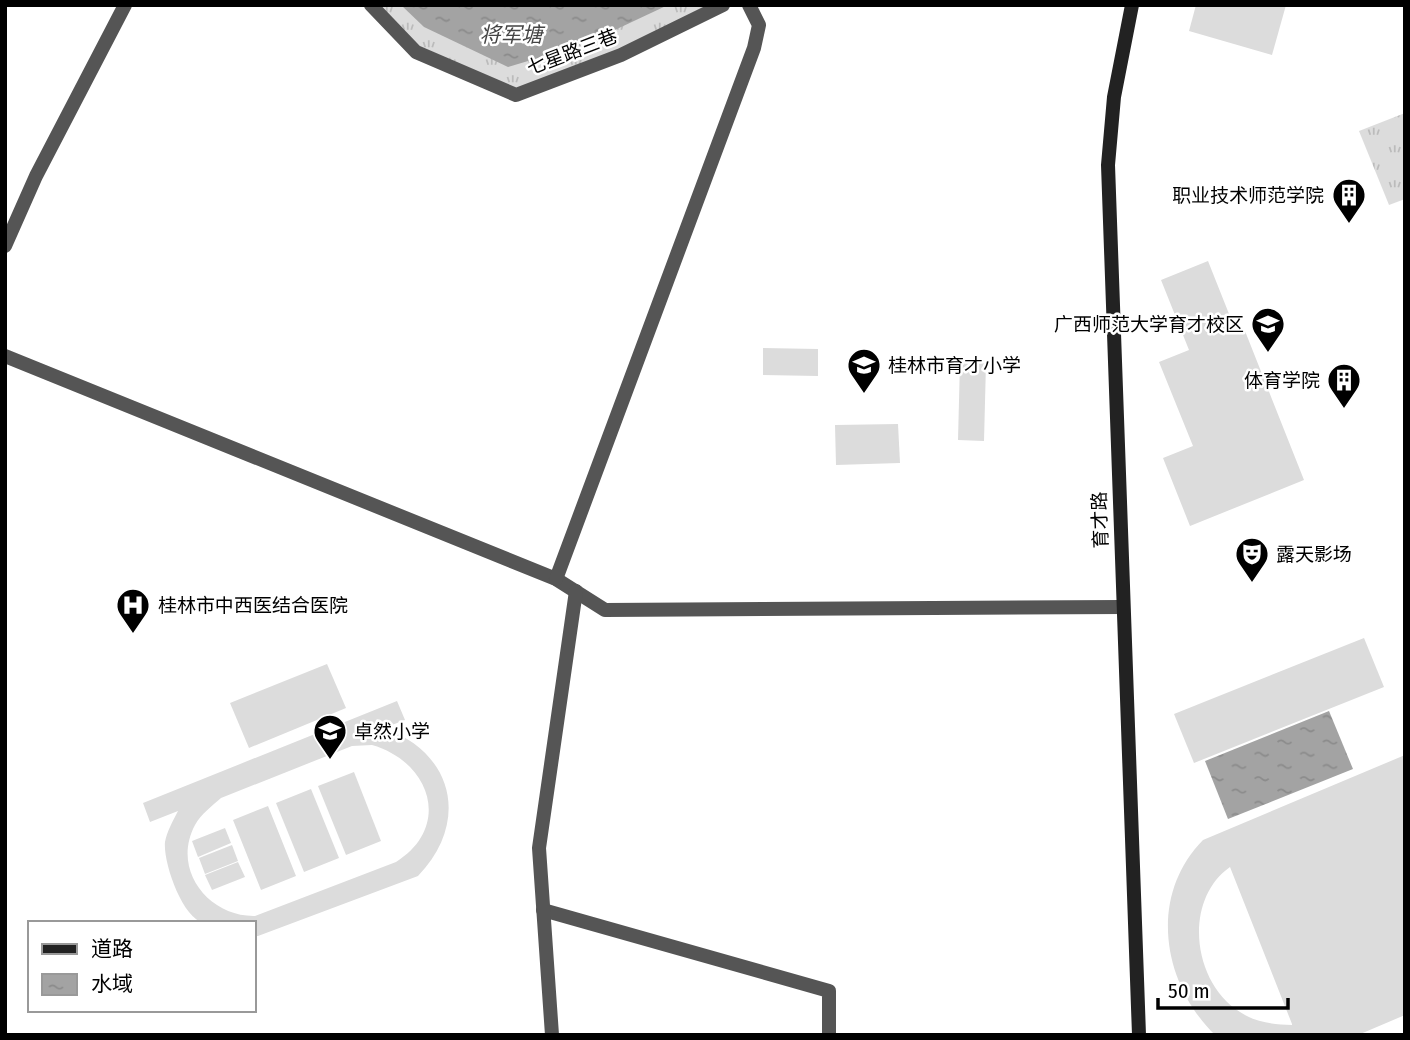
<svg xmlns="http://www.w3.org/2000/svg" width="1410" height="1040" viewBox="0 0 1410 1040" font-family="'Fira Sans Condensed','Noto Sans SC',sans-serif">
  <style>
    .grass { fill: url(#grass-tufts) }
    .pitch { fill: #dcdcdc; fill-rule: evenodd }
    .water { fill: url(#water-ripples) }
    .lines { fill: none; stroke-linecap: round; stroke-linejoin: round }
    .street { stroke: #555; stroke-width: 14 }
    .secondary { stroke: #222; stroke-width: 14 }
    .labels { text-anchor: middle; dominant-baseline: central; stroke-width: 5; stroke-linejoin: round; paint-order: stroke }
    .street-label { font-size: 19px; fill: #000; stroke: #fff }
    .poi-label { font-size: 19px; fill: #000; stroke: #fff; text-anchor: start }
    .water-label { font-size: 21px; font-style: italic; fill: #444; stroke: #fff }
  </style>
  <defs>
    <pattern id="grass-tufts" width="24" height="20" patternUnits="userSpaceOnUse" patternTransform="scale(1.75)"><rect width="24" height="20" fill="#dcdcdc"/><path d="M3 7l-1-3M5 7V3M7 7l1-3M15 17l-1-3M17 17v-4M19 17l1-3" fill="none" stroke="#bbb"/></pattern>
    <pattern id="water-ripples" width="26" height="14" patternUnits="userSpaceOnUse" patternTransform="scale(1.75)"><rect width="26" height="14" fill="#a3a3a3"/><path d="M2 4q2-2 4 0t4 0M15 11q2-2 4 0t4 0" fill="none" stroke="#8b8b8b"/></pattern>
  </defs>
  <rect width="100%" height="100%" fill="#fff"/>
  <g class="grass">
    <path d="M371,5H723L516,95L416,52Z"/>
    <path d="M1405,113V199L1389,205L1359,131Z"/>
  </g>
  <g class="pitch">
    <path d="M1196,5H1286L1272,55L1189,31Z"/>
    <path d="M1208,261L1237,334L1245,331L1304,480L1190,526L1163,458L1193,446L1159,362L1189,350L1161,280Z"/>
    <path d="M763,348L818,349V376L763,375Z"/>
    <path d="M960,362L986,363L984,441L958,440Z"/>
    <path d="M898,424L900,463L836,465L835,425Z"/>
    <path d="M1364,638L1384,687L1194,763L1174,714Z"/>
    <path d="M327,664L346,708L249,748L230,703Z"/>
    <path d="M397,701L405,720L384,728C454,753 470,822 418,876L258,936H254V923C238,923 219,926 204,923C182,918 163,862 165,842C167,831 173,821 178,811L150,822L143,803ZM372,745C431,762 452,827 396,862L255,916C209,917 171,870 195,825C201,814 212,806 221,798L352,746Z"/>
    <path d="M1405,755V1015L1358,1035H1215C1162,983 1148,896 1203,840ZM1230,867L1292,1024V1025C1273,1024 1256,1023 1240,1012C1192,982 1183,900 1230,867Z"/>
    <path d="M354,772L381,841L346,855L318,786Z"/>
    <path d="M311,789L339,858L304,872L276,803Z"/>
    <path d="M268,806L296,876L261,890L233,820Z"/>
    <path d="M225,828L231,843L198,857L192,841Z"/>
    <path d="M232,845L238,861L205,874L199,858Z"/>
    <path d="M238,862L245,877L212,890L205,875Z"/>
  </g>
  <g class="water">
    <path d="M401,5H668L585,44L508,67L424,27Z"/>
    <path d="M1329,711L1353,769L1228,819L1205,761Z"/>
  </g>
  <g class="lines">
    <g class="street">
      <path d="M371,5L416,52L516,95L621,55L723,5"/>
      <path d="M5,246L36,176L125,5"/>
      <path d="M5,356L556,579L605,610L1123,607"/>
      <path d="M556,579L754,48L759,25L749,5"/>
      <path d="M543,910L829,991V1035"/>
      <path d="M552,1035L539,848L576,591"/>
    </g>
    <path class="secondary" d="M1132,5L1114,97L1108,165L1139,1035"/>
  </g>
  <defs>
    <symbol id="building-pin" viewBox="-11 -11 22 30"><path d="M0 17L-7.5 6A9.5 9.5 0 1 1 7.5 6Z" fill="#000" stroke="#fff"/><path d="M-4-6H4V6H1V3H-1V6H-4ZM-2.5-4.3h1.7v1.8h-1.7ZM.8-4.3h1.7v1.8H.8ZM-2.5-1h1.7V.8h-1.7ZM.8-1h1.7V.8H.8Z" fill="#fff"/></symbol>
    <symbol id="university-pin" viewBox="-11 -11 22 30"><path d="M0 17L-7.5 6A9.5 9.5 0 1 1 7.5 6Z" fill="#000" stroke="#fff"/><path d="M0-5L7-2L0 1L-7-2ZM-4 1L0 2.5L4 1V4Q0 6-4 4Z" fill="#fff"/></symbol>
    <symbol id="school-pin" viewBox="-11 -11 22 30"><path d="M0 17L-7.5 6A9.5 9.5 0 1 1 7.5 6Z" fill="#000" stroke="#fff"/><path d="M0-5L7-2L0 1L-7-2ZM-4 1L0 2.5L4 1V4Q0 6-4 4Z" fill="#fff"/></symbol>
    <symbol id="theatre-pin" viewBox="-11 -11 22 30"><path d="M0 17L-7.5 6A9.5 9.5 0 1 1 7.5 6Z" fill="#000" stroke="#fff"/><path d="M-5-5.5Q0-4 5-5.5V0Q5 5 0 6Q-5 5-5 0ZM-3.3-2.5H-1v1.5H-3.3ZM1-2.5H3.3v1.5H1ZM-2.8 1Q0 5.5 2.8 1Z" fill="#fff"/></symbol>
    <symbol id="hospital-pin" viewBox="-11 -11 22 30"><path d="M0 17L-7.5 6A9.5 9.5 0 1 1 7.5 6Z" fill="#000" stroke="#fff"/><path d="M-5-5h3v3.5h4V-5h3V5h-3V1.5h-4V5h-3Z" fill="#fff"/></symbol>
  </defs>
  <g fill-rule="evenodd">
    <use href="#building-pin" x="1330" y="176" width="38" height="52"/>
    <use href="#university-pin" x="1249" y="305" width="38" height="52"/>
    <use href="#school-pin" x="845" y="346" width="38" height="52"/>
    <use href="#building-pin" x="1325" y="361" width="38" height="52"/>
    <use href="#theatre-pin" x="1233" y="535" width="38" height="52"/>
    <use href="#hospital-pin" x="114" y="586" width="38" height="52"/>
    <use href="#school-pin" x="311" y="712" width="38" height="52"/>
  </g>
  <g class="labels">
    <g class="street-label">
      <text transform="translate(572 52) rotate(-21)">七星路三巷</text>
      <text transform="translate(1100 520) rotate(-92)">育才路</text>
    </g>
    <g class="poi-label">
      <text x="1324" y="195" text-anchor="end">职业技术师范学院</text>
      <text x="1244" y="324" text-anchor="end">广西师范大学育才校区</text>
      <text x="888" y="365">桂林市育才小学</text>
      <text x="1320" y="380" text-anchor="end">体育学院</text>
      <text x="1276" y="554">露天影场</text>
      <text x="158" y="605">桂林市中西医结合医院</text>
      <text x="354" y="731">卓然小学</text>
    </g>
    <g class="water-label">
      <text x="511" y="35">将军塘</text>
    </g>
  </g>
  <rect width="1410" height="1040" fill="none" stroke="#000000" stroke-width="14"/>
  <rect x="28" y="921" width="228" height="91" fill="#ffffff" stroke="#999999" stroke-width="2"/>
  <rect x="42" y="944" width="35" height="10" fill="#222222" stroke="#999999" stroke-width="2"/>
  <text x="91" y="956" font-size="21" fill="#000000">道路</text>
  <rect x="42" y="974" width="35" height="21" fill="url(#water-ripples)" stroke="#999999" stroke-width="2"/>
  <text x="91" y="991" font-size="21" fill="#000000">水域</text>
  <path d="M1158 998v10h130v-10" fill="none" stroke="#000000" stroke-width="3.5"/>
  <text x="1168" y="998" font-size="21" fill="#000000" stroke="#ffffff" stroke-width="5" paint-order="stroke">50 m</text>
</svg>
